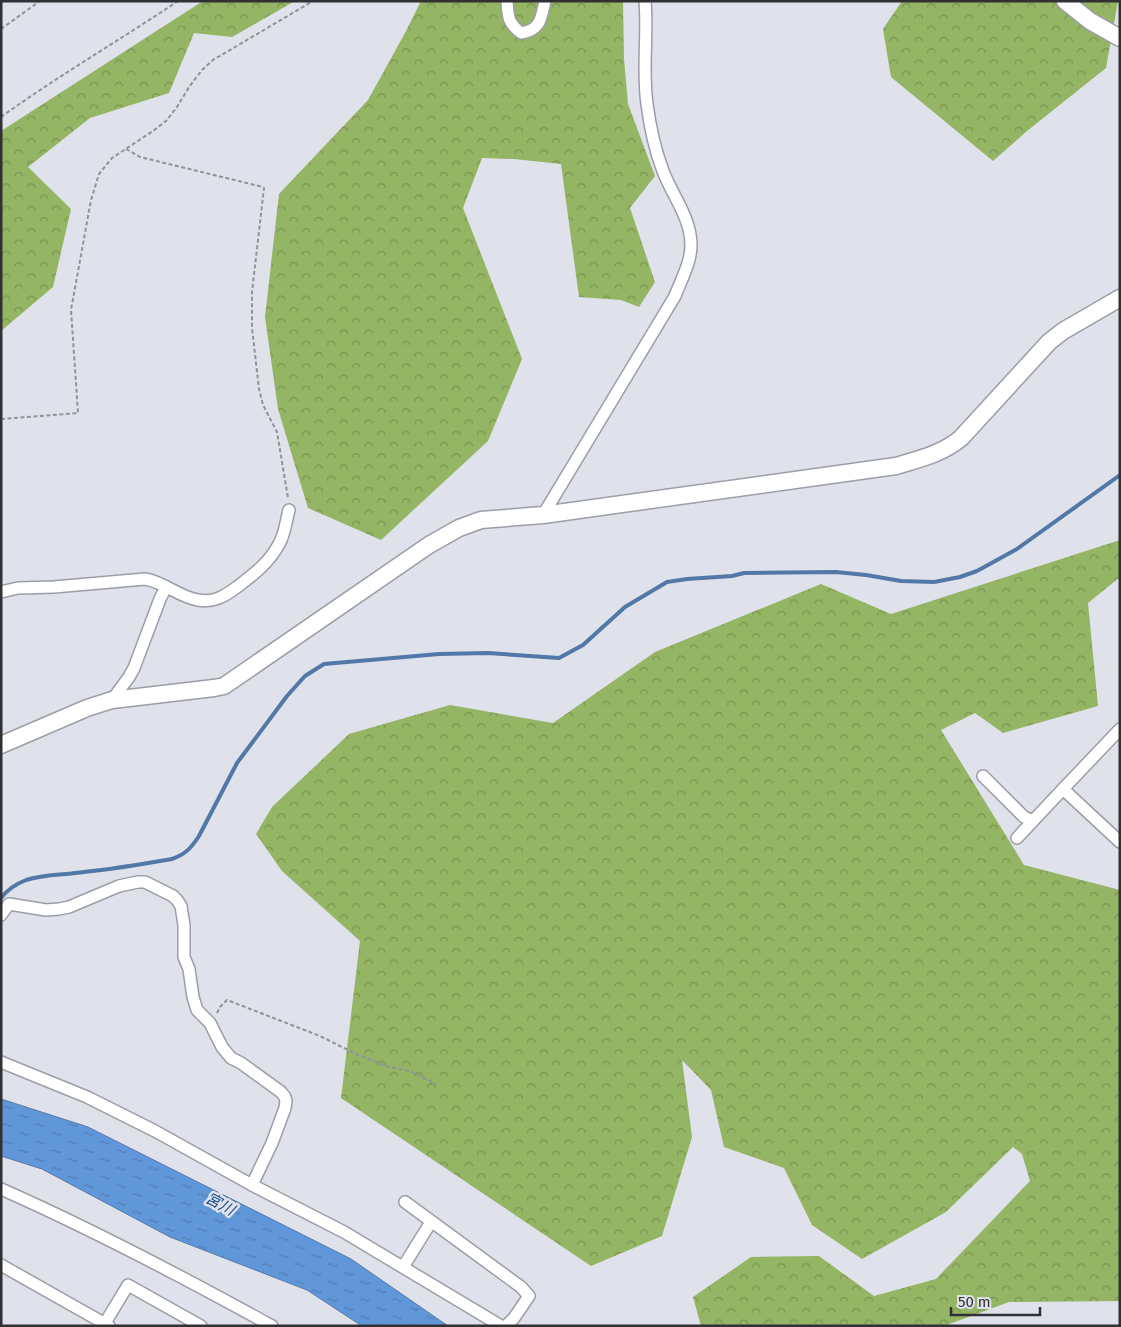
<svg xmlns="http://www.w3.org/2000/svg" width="1121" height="1327" viewBox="0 0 1121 1327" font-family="'Fira Sans','Noto Sans JP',sans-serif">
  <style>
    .forest { fill: url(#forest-crowns) }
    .water { fill: url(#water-ripples); stroke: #5278a8 }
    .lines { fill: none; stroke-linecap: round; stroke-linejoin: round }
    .stream { stroke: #5278a8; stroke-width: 4 }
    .street-casing { stroke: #9c9da7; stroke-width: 14 }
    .secondary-casing { stroke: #9c9da7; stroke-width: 19 }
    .path { stroke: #919299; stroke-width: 2; stroke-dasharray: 4 2.5; stroke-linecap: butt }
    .street { stroke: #fff; stroke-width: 11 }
    .secondary { stroke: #fff; stroke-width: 16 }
    .labels { text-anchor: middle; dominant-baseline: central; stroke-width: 5; stroke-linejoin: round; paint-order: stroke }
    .water-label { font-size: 15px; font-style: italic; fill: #104985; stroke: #dfe1eb }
  </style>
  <defs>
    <pattern id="forest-crowns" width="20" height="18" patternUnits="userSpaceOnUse" patternTransform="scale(1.25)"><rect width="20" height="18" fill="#94b563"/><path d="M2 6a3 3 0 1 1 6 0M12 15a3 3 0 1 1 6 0" fill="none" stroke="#799452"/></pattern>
    <pattern id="water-ripples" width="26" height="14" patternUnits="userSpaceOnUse" patternTransform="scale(1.25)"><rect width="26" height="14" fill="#6097d9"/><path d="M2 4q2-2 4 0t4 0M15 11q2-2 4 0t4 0" fill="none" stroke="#507cb1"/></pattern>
  </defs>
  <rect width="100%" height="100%" fill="#dfe1eb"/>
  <g class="forest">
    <path d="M203,1H295L232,37L194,33L169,93L90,118L28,167L71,209L53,287L1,331V131Z"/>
    <path d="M421,1H623L624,59L628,104L655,176L630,208L655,282L639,307L621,300L579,297L561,164L514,159L482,158L463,208L522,359L488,441L381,540L308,508L278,409L265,317L279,194L368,100L405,33Z"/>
    <path d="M902,1H1118L1106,68L1027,131L993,161L891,77L883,29Z"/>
    <path d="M1120,540V577L1088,603L1098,706L1003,733L975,713L941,730L1024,865L1120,890V1301L1009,1302L944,1326H701L693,1297L751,1257L819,1256L874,1296L936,1279L1030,1181L1022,1154L1013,1147L946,1212L862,1259L812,1225L784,1168L724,1147L711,1090L682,1060L692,1137L662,1236L591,1266L341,1098L360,941L282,871L256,834L272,807L349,734L450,705L553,723L655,652L821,584L891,614Z"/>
  </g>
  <path class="water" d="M1,1099L88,1127L351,1259L448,1326H362L307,1290L170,1237L42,1169L1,1156Z"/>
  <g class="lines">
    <path class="stream" d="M1,898C7,890 16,884 26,880C44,874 65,875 84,872C113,869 143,864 172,859C186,854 191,848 199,836L237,763L287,696L305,676L324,664L439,654L488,653L559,658L583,645L625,607L667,582L687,579L732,576L744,573L836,572L866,575L901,581L934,582L960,577L977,571L1017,549L1120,475"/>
    <defs>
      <g id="street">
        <path d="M507,1C508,17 508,23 521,33C541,30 541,18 545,1"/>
        <path d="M543,515L675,296C681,280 691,263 691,245C691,218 672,195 663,171C655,150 650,127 647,104C642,70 648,35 645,1"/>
        <path d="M1,592L18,588L54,587L145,579C164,582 179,597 198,600C214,603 225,596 237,587C254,574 269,563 279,544C285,534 286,521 289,510"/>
        <path d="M112,700L129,677L134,668L160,599L166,587"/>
        <path d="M1120,729L1063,789L1120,842"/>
        <path d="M983,776L1024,817L1033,821"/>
        <path d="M1017,838L1063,789"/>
        <path d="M1,915L9,904L46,910L59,909L69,907L119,886L138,882H145L173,896L177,900L181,906L184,925V957L189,969L193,997L197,1010L210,1023L222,1047L231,1058L241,1063L281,1092L285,1097L286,1101L285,1108L272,1143L252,1185"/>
        <path d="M1,1062L87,1097L155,1131L252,1185L344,1232L501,1326"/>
        <path d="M1,1189C94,1230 183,1277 272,1326"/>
        <path d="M405,1202L521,1287L529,1296L514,1318L506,1326"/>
        <path d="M1,1265L109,1326"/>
        <path d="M403,1267L431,1222"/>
        <path d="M105,1323L128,1285L201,1326"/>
      </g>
      <g id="secondary">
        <path d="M1065,1L1090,21L1120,38"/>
        <path d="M1,745L87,708L112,700L214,688L224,686L429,545L459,528L481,520L543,515L896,466C919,459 942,454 961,438L1049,342L1063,331L1120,298"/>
      </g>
    </defs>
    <use href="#street" class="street-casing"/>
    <use href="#secondary" class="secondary-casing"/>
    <g class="path">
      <path d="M1,29L40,1"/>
      <path d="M1,117C58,76 120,40 178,1"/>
      <path d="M126,149L140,157L259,186L264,188L252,292V328L259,389L263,405L277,432L288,498"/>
      <path d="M1,419L78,413L71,310L91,200L99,174L112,158L153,131L166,121L177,107L189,87L202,70L213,60L313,1"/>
      <path d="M217,1013L220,1007L227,1000L320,1036L356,1054L389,1067L410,1071L436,1084"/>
    </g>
    <use href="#street" class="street"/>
    <use href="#secondary" class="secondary"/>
  </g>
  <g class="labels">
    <g class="water-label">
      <text transform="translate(220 1204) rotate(28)">宮川</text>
    </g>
  </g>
  <rect width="1121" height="1327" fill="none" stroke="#313135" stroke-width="5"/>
  <path d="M951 1307v8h89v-8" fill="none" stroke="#313135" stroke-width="2.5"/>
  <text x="958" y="1307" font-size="15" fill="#313135" stroke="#dfe1eb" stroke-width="4" paint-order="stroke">50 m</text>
</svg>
